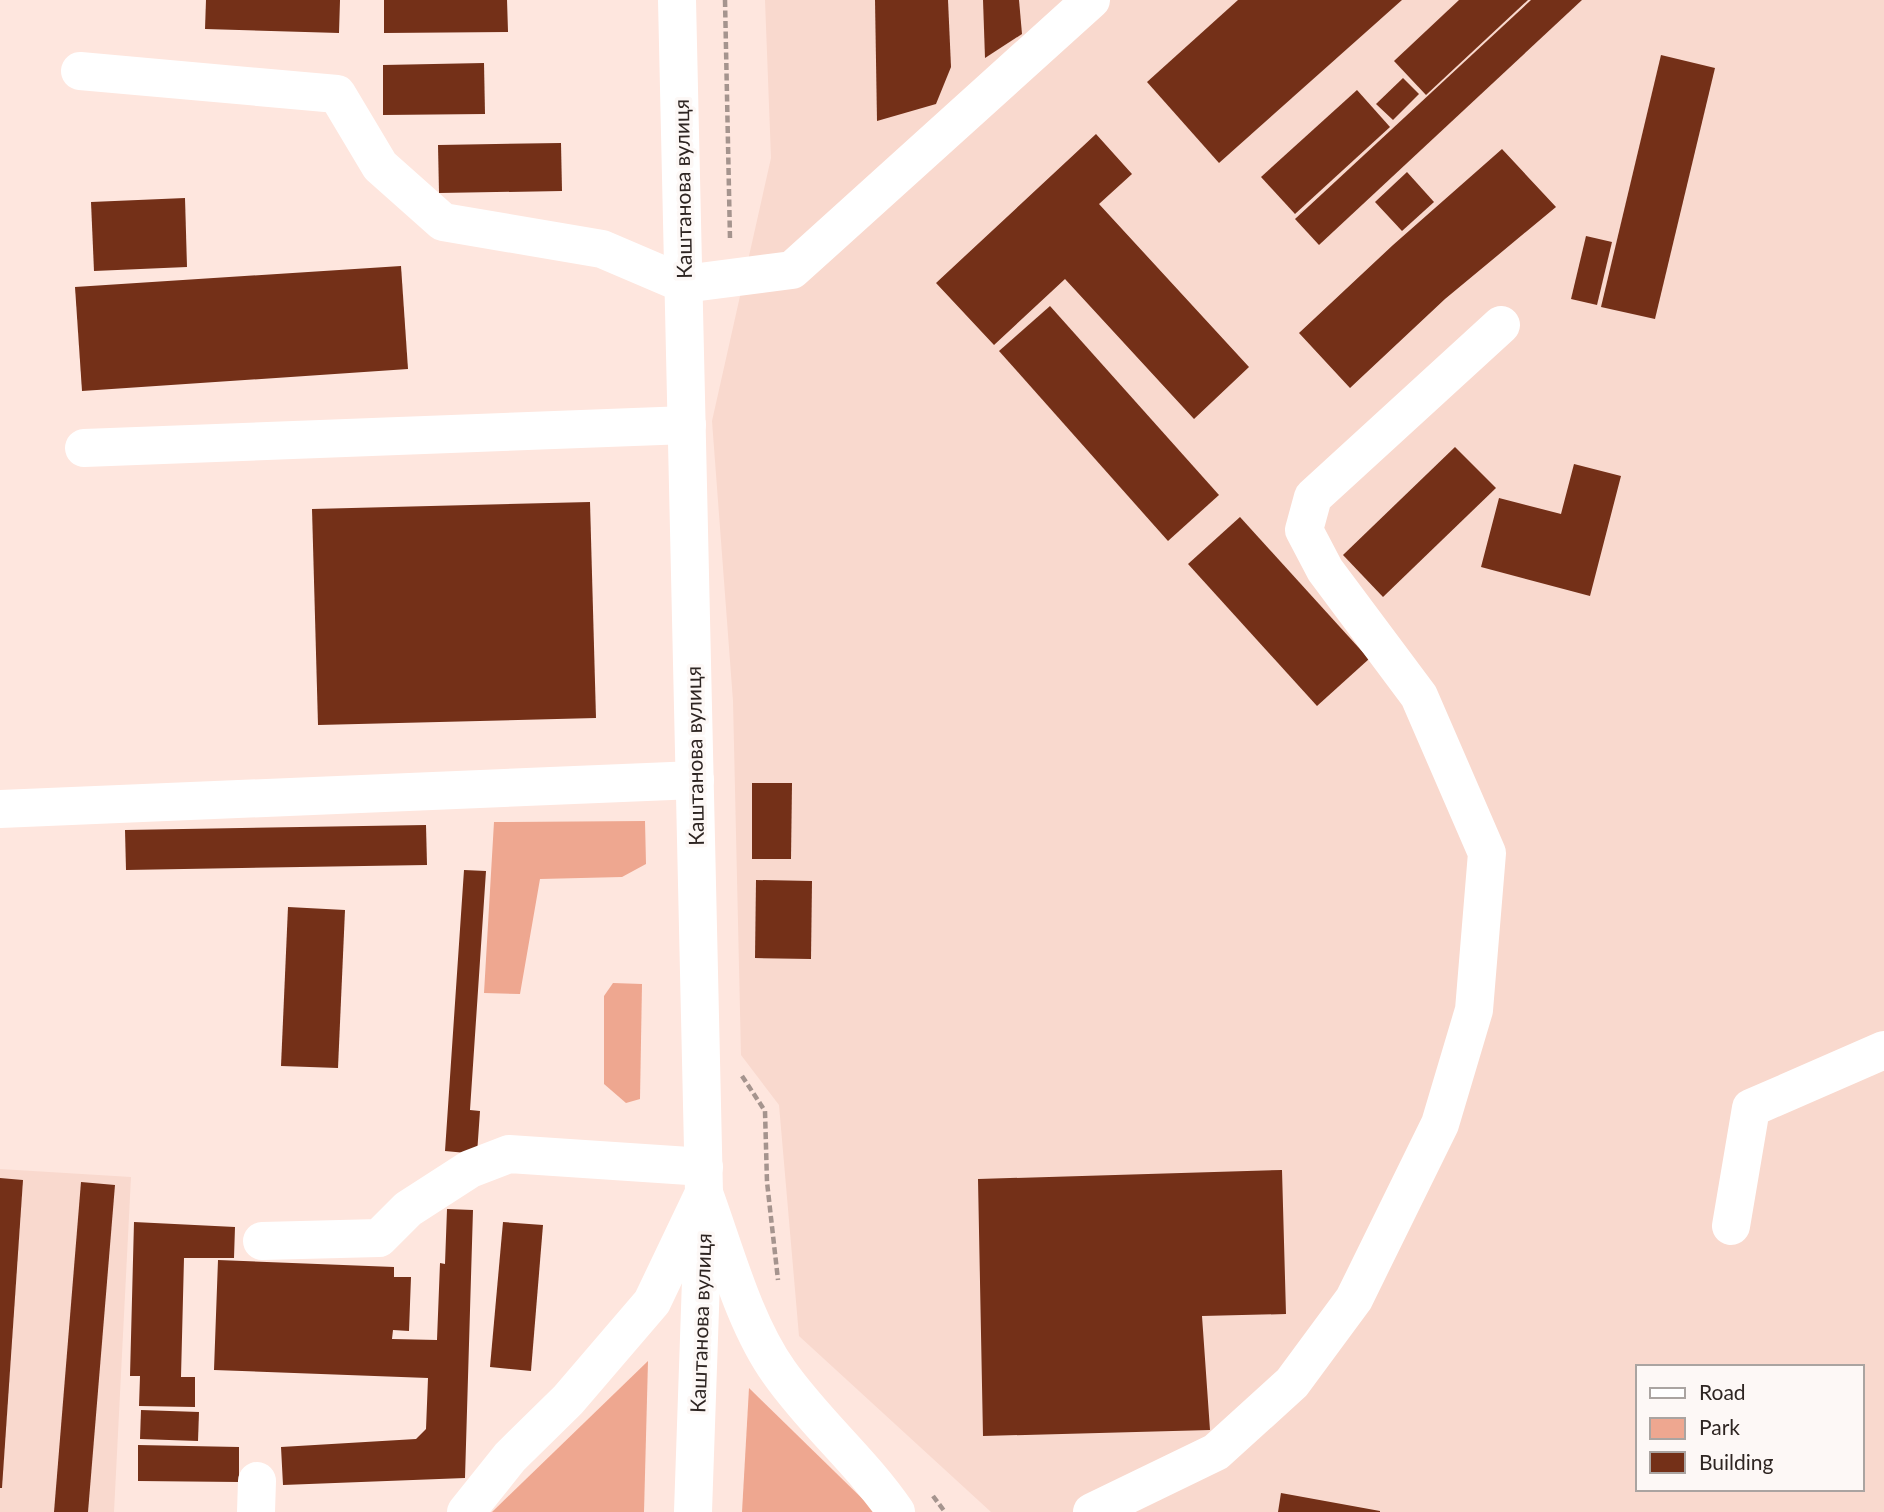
<svg xmlns="http://www.w3.org/2000/svg" width="1884" height="1512" viewBox="0 0 1884 1512" font-family="Lato,sans-serif">
  <style>
    .built { fill: #f9d9ce; fill-rule: evenodd }
    .green { fill: #eea790 }
    .building { fill: #743018 }
    .lines { fill: none; stroke-linecap: round; stroke-linejoin: round }
    .path { stroke: #a5948e; stroke-width: 4.5; stroke-dasharray: 7 3.5; stroke-linecap: butt }
    .minor { stroke: #fff; stroke-width: 38 }
    .major { stroke: #fff; stroke-width: 38 }
    .labels { text-anchor: middle; dominant-baseline: central; stroke-width: 7; stroke-linejoin: round; paint-order: stroke }
    .street-label { font-size: 21px; fill: #2e2522; stroke: #fdf8f6 }
  </style>
  <rect width="100%" height="100%" fill="#fee6de"/>
  <g class="built">
    <path d="M765,0H1884V1512H991L799,1336L779,1105L741,1055L733,701L712,421L771,158ZM1637,1367H1861V1489H1637Z"/>
    <path d="M0,1169L131,1177L114,1512H0Z"/>
  </g>
  <g class="green">
    <path d="M645,821L646,864L622,877L540,879L520,994L484,993L494,822Z"/>
    <path d="M613,983L642,984L640,1099L626,1103L604,1084V996Z"/>
    <path d="M648,1361L644,1512H492Z"/>
    <path d="M749,1388L876,1512H742Z"/>
  </g>
  <g class="building">
    <path d="M206,0H340L339,33L205,29Z"/>
    <path d="M384,0H507L508,32L384,33Z"/>
    <path d="M875,0H948L951,67L936,104L877,121Z"/>
    <path d="M983,0H1019L1022,34L985,58Z"/>
    <path d="M1238,0H1402L1219,163L1147,82Z"/>
    <path d="M1459,0H1528L1426,95L1394,61Z"/>
    <path d="M1531,0H1582L1319,245L1295,219Z"/>
    <path d="M1661,55L1715,68L1655,319L1601,307Z"/>
    <path d="M484,63L485,114L383,115V65Z"/>
    <path d="M1403,78L1419,94L1393,120L1376,104Z"/>
    <path d="M1357,90L1390,127L1295,214L1261,177Z"/>
    <path d="M1096,134L1132,174L1099,204L1249,367L1194,419L1065,279L994,345L936,283Z"/>
    <path d="M561,143L562,191L439,193L438,145Z"/>
    <path d="M1502,149L1556,207L1445,299L1350,388L1299,333L1393,245Z"/>
    <path d="M1407,172L1434,202L1402,231L1375,202Z"/>
    <path d="M185,198L187,267L94,271L91,202Z"/>
    <path d="M1586,236L1612,242L1597,305L1571,299Z"/>
    <path d="M401,266L408,369L82,391L75,287Z"/>
    <path d="M1050,306L1219,495L1168,541L999,351Z"/>
    <path d="M1455,447L1496,488L1383,597L1343,555Z"/>
    <path d="M1574,464L1621,476L1590,596L1481,567L1499,498L1561,514Z"/>
    <path d="M590,502L596,718L318,725L312,509Z"/>
    <path d="M1240,517L1369,659L1317,706L1188,564Z"/>
    <path d="M752,783H792L791,859H752Z"/>
    <path d="M426,825L427,865L126,870L125,830Z"/>
    <path d="M464,870L486,871L470,1110L480,1111L477,1154L445,1151Z"/>
    <path d="M756,880L812,881L811,959L755,958Z"/>
    <path d="M288,907L345,910L338,1068L281,1066Z"/>
    <path d="M1282,1170L1286,1314L1202,1316L1210,1430L983,1436L978,1179Z"/>
    <path d="M0,1178L23,1180L2,1488H0Z"/>
    <path d="M81,1182L115,1185L88,1512H54Z"/>
    <path d="M447,1209L473,1210L465,1478L283,1485L281,1447L416,1439L426,1429L428,1378L214,1370L218,1260L394,1267V1277H411L409,1331L393,1330L392,1339L437,1340L440,1263L445,1264Z"/>
    <path d="M134,1222L235,1227L234,1258H184L181,1377H195V1407L139,1406L140,1376H130Z"/>
    <path d="M503,1222L543,1225L531,1371L490,1367Z"/>
    <path d="M141,1410L199,1412L198,1441L140,1439Z"/>
    <path d="M138,1445L239,1447V1482L138,1481Z"/>
    <path d="M1281,1493L1380,1511V1512H1278Z"/>
  </g>
  <g class="lines">
    <g class="path">
      <path d="M725,0L730,239"/>
      <path d="M742,1076L765,1111L767,1182L778,1280"/>
      <path d="M933,1496L945,1512"/>
    </g>
    <g class="minor">
      <path d="M677,0L704,1193L693,1512"/>
      <path d="M80,71L337,94L380,166L443,222L602,249L684,284L792,270L1091,0"/>
      <path d="M84,448L687,425"/>
      <path d="M0,809L695,780"/>
      <path d="M1731,1226L1751,1108L1884,1050"/>
      <path d="M262,1241L379,1238L408,1209L470,1169L509,1154L704,1167"/>
      <path d="M256,1512L257,1481"/>
      <path d="M1092,1512L1216,1452L1292,1383L1354,1299L1440,1124L1474,1010L1487,853L1419,696L1325,570L1304,530L1313,497L1501,325"/>
    </g>
    <g class="major">
      <path d="M704,1193C725,1250 744,1323 779,1372C814,1422 862,1462 896,1512"/>
      <path d="M466,1512L510,1457L568,1400L652,1302L704,1193"/>
    </g>
  </g>
  <g class="labels">
    <g class="street-label">
      <text transform="translate(682 189) rotate(-91)">Каштанова вулиця</text>
      <text transform="translate(694 756) rotate(-91)">Каштанова вулиця</text>
      <text transform="translate(700 1323) rotate(-88)">Каштанова вулиця</text>
    </g>
  </g>
  <rect x="1636" y="1365" width="228" height="126" fill="#fdf8f6" stroke="#aaa4a1" stroke-width="2"/>
  <rect x="1650" y="1388" width="35" height="10" fill="#ffffff" stroke="#aaa4a1" stroke-width="2"/>
  <text x="1699" y="1400" font-size="21" fill="#2e2522">Road</text>
  <rect x="1650" y="1418" width="35" height="21" fill="#eea790" stroke="#aaa4a1" stroke-width="2"/>
  <text x="1699" y="1435" font-size="21" fill="#2e2522">Park</text>
  <rect x="1650" y="1452" width="35" height="21" fill="#743018" stroke="#aaa4a1" stroke-width="2"/>
  <text x="1699" y="1470" font-size="21" fill="#2e2522">Building</text>
</svg>
